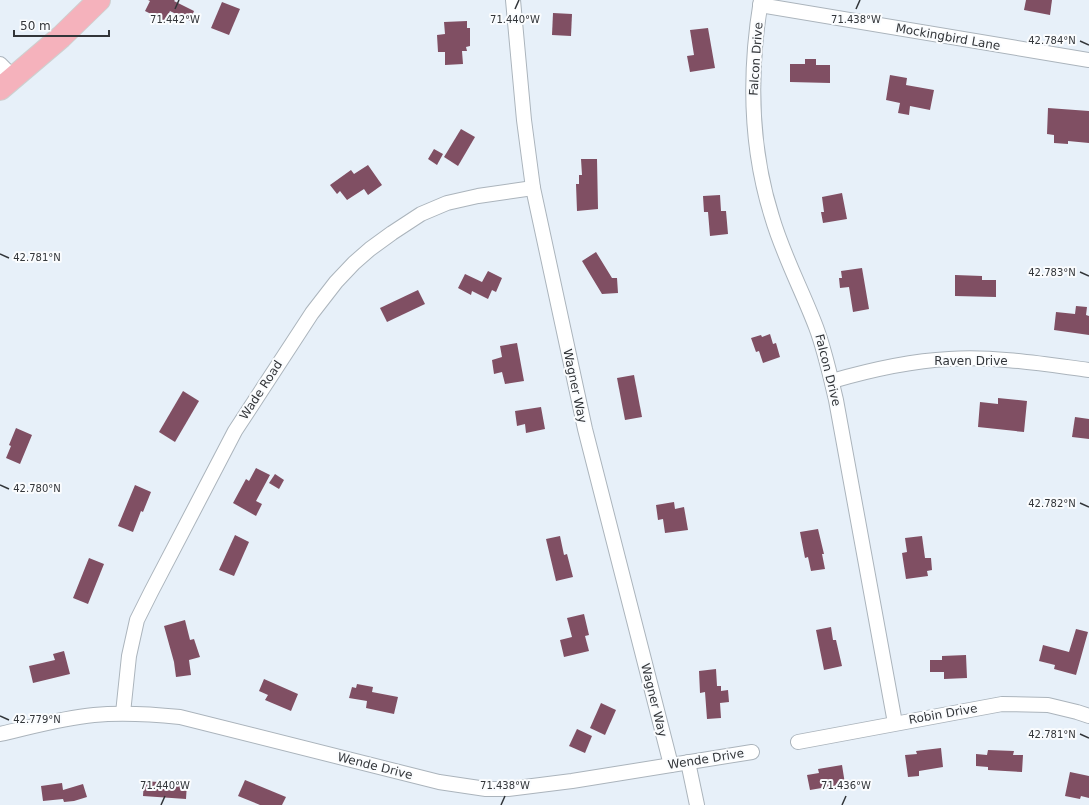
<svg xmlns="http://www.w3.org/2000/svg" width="1089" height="805" viewBox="0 0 1089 805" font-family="'DejaVu Sans',sans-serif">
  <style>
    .building { fill: #804f63 }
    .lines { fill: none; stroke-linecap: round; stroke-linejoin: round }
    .minor-casing { stroke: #abb4bc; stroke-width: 16 }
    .primary-casing { stroke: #cecfcf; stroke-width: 24 }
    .minor { stroke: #fff; stroke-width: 14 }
    .primary { stroke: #f5b2bc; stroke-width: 22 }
    .ticks { fill: none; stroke: #323539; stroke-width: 1.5 }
    .labels { text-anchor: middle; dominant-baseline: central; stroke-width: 4; stroke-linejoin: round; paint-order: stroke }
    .street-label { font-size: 12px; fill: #323539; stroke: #fafcfe }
    .ticks-label { font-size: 10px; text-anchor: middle; fill: #323539; stroke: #fafcfe; stroke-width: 4; stroke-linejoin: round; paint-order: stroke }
  </style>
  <rect width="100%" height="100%" fill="#e7f0f9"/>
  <g class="building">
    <path d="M148,0H175L174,1L194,11L190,21L170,11L165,21L145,11L150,1Z"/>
    <path d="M1026,0H1052L1050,15L1024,10Z"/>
    <path d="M222,2L240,9L229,35L211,28Z"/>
    <path d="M553,13L572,14L571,36L552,35Z"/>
    <path d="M467,21V28H470V46L466,47L467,51H462L463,64L445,65V52H438L437,35L445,34L444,22Z"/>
    <path d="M708,28L715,68L690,72L687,56L694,55L690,30Z"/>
    <path d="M805,59H816V65H830V83L790,82V64H805Z"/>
    <path d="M890,75L907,78L906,85L934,90L930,110L910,106L909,115L898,113L900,103L886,100Z"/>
    <path d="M1048,108L1089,111V143L1068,141V144L1054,143V135L1047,134Z"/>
    <path d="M461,129L475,137L458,166L444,157Z"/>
    <path d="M434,149L443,154L437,165L428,159Z"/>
    <path d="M581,159H597L598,209L577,211L576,184H579V175H582Z"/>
    <path d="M368,165L382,185L368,195L364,189L347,200L340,191L337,194L330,185L351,170L354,174Z"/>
    <path d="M842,193L847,219L823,223L821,212H824L822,197Z"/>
    <path d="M720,195L721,211H726L728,234L710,236L708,212H704L703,196Z"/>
    <path d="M596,252L612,278H617L618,293L602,294L582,261Z"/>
    <path d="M862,268L869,309L853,312L849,287L840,288L839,278H842L841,271Z"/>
    <path d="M488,271L502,278L496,292L492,290L488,299L472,291L471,295L458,288L465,274L482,282Z"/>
    <path d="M955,275L982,276V280H996V297L955,296Z"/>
    <path d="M418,290L425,304L387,322L380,308Z"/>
    <path d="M1076,306L1087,307L1086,315L1089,316V335L1054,330L1056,312L1075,314Z"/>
    <path d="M770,334L773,344L776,343L780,357L763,363L759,351L756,352L751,338L761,335L762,337Z"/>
    <path d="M517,343L524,381L505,384L502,372L494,374L492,360L502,357L500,346Z"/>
    <path d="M634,375L642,417L625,420L617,378Z"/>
    <path d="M183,391L199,401L175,442L159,432Z"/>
    <path d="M998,398L1027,401L1024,432L978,427L980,402L998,404Z"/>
    <path d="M541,407L545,429L526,433L525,424L517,426L515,411Z"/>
    <path d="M1075,417L1089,419V439L1072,437Z"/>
    <path d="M16,428L32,435L20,464L6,458L11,446L9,445Z"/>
    <path d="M256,468L270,475L256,501L262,504L256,516L233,503L246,479L249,481Z"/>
    <path d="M275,474L284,480L279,489L269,483Z"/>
    <path d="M135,485L151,492L143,512L141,511L133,532L118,526Z"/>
    <path d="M674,502L675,509L684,507L688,530L665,533L663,519L658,520L656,505Z"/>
    <path d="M818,529L824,554H822L825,569L811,571L808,557L805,558L800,532Z"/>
    <path d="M235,535L249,542L234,576L219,570Z"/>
    <path d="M560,536L564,555L567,554L573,577L556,581L546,539Z"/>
    <path d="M922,536L925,558H931L932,570L927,571L928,576L906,579L902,553L907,552L905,538Z"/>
    <path d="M89,558L104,564L88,604L73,598Z"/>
    <path d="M584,614L589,635L585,636L589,651L564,657L560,640L572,637L567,618Z"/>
    <path d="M185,620L190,640L194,639L200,657L189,660L191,675L176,677L174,662L164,626Z"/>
    <path d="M831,627L833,640H836L842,666L824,670L816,630Z"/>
    <path d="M1076,629L1088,632L1076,675L1054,669L1055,665L1039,661L1043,645L1069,652Z"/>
    <path d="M64,651L70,674L33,683L29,666L55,660L53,654Z"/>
    <path d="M966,655L967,678L944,679V672H930V660H942V656Z"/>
    <path d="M716,669L717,686H721V691L728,690L729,702L720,703L721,718L707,719L705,692L700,693L699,671Z"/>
    <path d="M264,679L298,694L291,711L265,700L268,695L259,691Z"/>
    <path d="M357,684L373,687L372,692L398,697L394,714L366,708L367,701L349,698L352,687L356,688Z"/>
    <path d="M601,703L616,710L605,735L590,728Z"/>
    <path d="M577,729L592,736L585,753L569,746Z"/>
    <path d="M941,748L943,767L919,771V776L908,777L905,755L917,754L916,751Z"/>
    <path d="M988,750L1014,751L1013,755H1023L1022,772L988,770V767L976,766V754L987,755Z"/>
    <path d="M842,765L845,784L810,790L807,775L819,773L818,769Z"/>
    <path d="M1070,772L1089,776V798L1081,796L1080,799L1065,796Z"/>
    <path d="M245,780L286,797L282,805H260L238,796Z"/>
    <path d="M144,781L187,784L186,799L143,796Z"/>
    <path d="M62,783L63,790L83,784L87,797L74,801L64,802L63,799L43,801L41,786Z"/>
  </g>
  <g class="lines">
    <defs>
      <g id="minor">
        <path d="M513,0L524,120L533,188L585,429L671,765"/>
        <path d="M761,0C749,72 750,147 772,217C783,255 802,290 816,327C825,351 830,375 836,400L895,723"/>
        <path d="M760,5L1089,60"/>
        <path d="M0,64L14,78"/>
        <path d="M832,381C870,370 909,361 949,359C996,356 1043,364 1089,370"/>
        <path d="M123,713L129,656L137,620L151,592L235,431L312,313L336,282L354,263L370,249L392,233L421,214L447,203L478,196L533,188"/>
        <path d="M0,734C31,727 62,718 94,715C123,712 151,714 180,717L439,782L486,789H508L572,781L752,752"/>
        <path d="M798,742L1002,704L1048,705L1077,712L1089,716"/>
        <path d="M688,762L697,805"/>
      </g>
      <path id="primary" d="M0,89L61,37L99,0"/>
    </defs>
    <use href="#minor" class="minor-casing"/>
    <use href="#primary" class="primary-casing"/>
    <use href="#minor" class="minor"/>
    <use href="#primary" class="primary"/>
  </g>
  <path class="ticks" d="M175,9L179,0M515,9L519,0M856,9L860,0M1080,41L1089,45M0,254L9,258M1080,272L1089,276M0,485L9,489M1080,503L1089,507M0,716L9,720M1080,734L1089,738M161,805L165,796M501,805L505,796M842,805L846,796"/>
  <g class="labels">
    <g class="street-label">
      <text transform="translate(948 37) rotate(10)">Mockingbird Lane</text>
      <text transform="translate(756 59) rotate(-86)">Falcon Drive</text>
      <text x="971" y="361">Raven Drive</text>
      <text transform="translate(828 370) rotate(76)">Falcon Drive</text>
      <text transform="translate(575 386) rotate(78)">Wagner Way</text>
      <text transform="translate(261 390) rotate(-57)">Wade Road</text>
      <text transform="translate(654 700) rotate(76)">Wagner Way</text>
      <text transform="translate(943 714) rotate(-10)">Robin Drive</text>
      <text transform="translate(706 759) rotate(-9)">Wende Drive</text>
      <text transform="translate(375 766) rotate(14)">Wende Drive</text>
    </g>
  </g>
  <g class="ticks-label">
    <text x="175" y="23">71.442°W</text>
    <text x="515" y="23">71.440°W</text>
    <text x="856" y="23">71.438°W</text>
    <text x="1052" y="44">42.784°N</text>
    <text x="37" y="261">42.781°N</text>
    <text x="1052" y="276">42.783°N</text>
    <text x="37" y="492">42.780°N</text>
    <text x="1052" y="507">42.782°N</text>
    <text x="37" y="723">42.779°N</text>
    <text x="1052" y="738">42.781°N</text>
    <text x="165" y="789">71.440°W</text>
    <text x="505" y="789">71.438°W</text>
    <text x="846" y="789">71.436°W</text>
  </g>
  <path d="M14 30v6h95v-6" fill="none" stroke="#323539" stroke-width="2"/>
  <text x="20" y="30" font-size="12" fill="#323539" stroke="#fafcfe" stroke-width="3" paint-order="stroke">50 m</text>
</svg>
